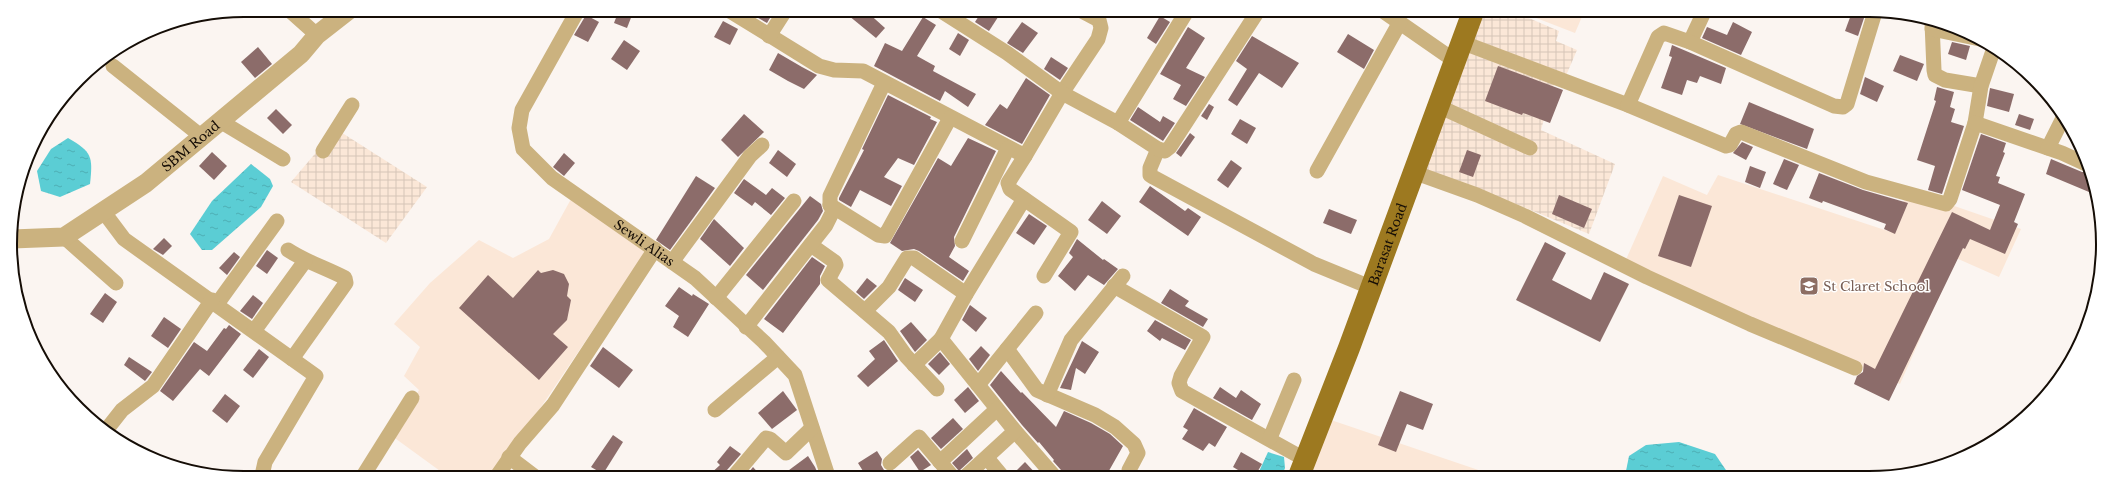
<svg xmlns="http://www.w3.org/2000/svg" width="2113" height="488" viewBox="0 0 2113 488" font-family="'Libre Baskerville',serif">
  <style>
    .built { fill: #fbe7d7 }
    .industrial { fill: url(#industrial-grid) }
    .water { fill: url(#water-ripples) }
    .building { fill: #8c6c6a }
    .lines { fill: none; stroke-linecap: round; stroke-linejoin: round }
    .minor { stroke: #cbb27f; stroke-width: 15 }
    .tertiary { stroke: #cbb27f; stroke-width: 19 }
    .primary { stroke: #9d7920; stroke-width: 22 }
    .labels { text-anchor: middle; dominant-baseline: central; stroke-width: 3; stroke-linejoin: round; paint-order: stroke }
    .street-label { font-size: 13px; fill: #150d06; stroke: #fff }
    .education-label { font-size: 13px; fill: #785e54; stroke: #fff; text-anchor: start }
    .rim { fill: none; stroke: #150d06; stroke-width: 2 }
  </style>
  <defs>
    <pattern id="industrial-grid" width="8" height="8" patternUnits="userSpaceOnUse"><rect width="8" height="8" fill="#fbe7d7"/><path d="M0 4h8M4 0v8" fill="none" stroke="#d6c5b7"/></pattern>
    <pattern id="water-ripples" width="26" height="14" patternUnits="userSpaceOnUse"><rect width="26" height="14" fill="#5bcdd4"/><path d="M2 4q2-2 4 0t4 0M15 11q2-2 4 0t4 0" fill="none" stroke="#4eafb4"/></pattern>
  </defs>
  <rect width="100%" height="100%" fill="#fbf5f1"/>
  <g class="built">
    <path d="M1521,12H1584L1575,33Z"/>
    <path d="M1718,175L1891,232L1908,190L2021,229L1999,277L1956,258L1900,384L1624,264L1663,176L1707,195Z"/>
    <path d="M571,199L647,250L539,410L488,476H447L392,436L419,390L404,376L420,347L394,324L430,283L479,240L513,258L549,239Z"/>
    <path d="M1331,420L1496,476H1309Z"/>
  </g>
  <g class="industrial">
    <path d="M1482,12H1515L1559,31L1556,41L1577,50L1565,78L1553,86L1541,130L1615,164L1589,234L1506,200L1425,173Z"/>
    <path d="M336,129L427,187L386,243L291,182Z"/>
  </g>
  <g class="water">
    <path d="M68,138C92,152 93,156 90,184L60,197L41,191L37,171L51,149Z"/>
    <path d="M251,164L270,179L273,186L261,207L212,250H202L190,234L212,201Z"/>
    <path d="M1679,442L1715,454L1730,476H1625L1629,456L1646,445Z"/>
    <path d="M1268,452L1284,457L1285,468L1282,476H1257Z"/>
  </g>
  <g class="building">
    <path d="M619,10H634L627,28L614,23Z"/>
    <path d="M746,11H769L773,13L767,23Z"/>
    <path d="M843,11H866L885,28L876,38Z"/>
    <path d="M982,11H1002L989,31L975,22Z"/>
    <path d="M1852,12H1866L1858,36L1845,31Z"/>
    <path d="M586,15L599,22L588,42L574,35Z"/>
    <path d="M1160,16L1170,22L1156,44L1147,38Z"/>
    <path d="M923,17L936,25L917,56L935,66L933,71L976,94L968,107L945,91L940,101L874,66L885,43L902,51Z"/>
    <path d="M723,21L738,29L730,45L714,37Z"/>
    <path d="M1022,22L1038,33L1023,53L1007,43Z"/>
    <path d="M1733,22L1752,32L1741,55L1702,38L1707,27L1727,35Z"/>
    <path d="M1188,27L1205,38L1186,68L1205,77L1186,106L1173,99L1181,85L1160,74Z"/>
    <path d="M958,33L969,40L960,56L949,49Z"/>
    <path d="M1348,34L1374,50L1364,69L1337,52Z"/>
    <path d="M1252,36L1299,63L1282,88L1259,73L1237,106L1228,100L1247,69L1236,61Z"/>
    <path d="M624,40L640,51L627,70L611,59Z"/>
    <path d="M1952,42L1970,46L1966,60L1948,54Z"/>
    <path d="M1672,45L1726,68L1721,84L1700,76L1697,83L1687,80L1682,95L1661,88L1672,57L1669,56Z"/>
    <path d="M258,47L272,64L255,78L241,62Z"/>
    <path d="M778,53L802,67L817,75L804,89L788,81L769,70Z"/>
    <path d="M1900,55L1924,64L1917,81L1893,71Z"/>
    <path d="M1051,57L1068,68L1060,80L1044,69Z"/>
    <path d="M1498,66L1563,90L1550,123L1523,113L1522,115L1485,101Z"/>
    <path d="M1865,77L1884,86L1877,102L1860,94Z"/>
    <path d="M1026,78L1050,95L1022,144L985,125L1000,104L1007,109Z"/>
    <path d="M1937,87L1954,92L1950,107L1955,109L1951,122L1964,126L1942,194L1928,190L1935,166L1917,160L1936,101L1934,100Z"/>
    <path d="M1990,88L2014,94L2009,112L1987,106Z"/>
    <path d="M888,95L931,117L930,119L937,122L914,165L898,158L884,177L902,186L891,206L860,190L851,207L839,200V198L864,150L862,149Z"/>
    <path d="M1749,102L1814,129L1807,149L1740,124Z"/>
    <path d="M1209,104L1214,107L1207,120L1201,116Z"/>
    <path d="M1138,107L1160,122L1163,116L1175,123L1163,141L1130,120Z"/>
    <path d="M276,109L292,125L283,134L267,118Z"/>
    <path d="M744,114L764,132L738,157L721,140Z"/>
    <path d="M2019,114L2034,119L2030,130L2015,125Z"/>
    <path d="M1240,119L1256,128L1247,144L1231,134Z"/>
    <path d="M1190,133L1195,137L1181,157L1176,153Z"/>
    <path d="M1981,134L2006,143L2003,152L2005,153L1996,176L2000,177L1998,183L2025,194L2014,222L2018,224L2005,254L1970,239L1965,249L1963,248L1889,401L1854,384L1857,376L1863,372L1864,363L1875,369L1952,212L1990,230L2000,205L1962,190Z"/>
    <path d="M968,138L996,151L954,237L955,246L949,257L969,271L963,281L919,251L914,249L902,251L890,243L938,158L951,166Z"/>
    <path d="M1742,142L1753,147L1746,160L1733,153Z"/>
    <path d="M778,150L796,164L787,177L769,163Z"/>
    <path d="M1467,150L1481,155L1473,177L1459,172Z"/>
    <path d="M212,152L227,166L214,180L199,166Z"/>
    <path d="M564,153L575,163L564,176L553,167Z"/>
    <path d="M1784,159L1799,165L1787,190L1773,184Z"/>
    <path d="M2051,159L2082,172H2089L2094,181L2089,192L2046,174Z"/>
    <path d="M1231,160L1242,168L1228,188L1217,180Z"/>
    <path d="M1750,166L1766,172L1760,188L1745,182Z"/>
    <path d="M1819,173L1863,190L1908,203L1895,234L1884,229L1886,224L1823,201L1822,203L1809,198Z"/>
    <path d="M696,176L715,188L670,250L656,240Z"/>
    <path d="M744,179L766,195L772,188L785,198L771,215L755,202L752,206L734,193Z"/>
    <path d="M1150,186L1185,211L1188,208L1201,217L1188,236L1139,202Z"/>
    <path d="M1559,195L1592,209L1584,228L1552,214Z"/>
    <path d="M1679,195L1712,206L1691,267L1658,256Z"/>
    <path d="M810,196L821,204L823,211L818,220L763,290L746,275Z"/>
    <path d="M1102,201L1121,216L1107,234L1088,220Z"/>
    <path d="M1329,209L1357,220L1351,234L1323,223Z"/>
    <path d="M1029,214L1047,226L1034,245L1016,233Z"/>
    <path d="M714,219L744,248L730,266L700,239Z"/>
    <path d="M164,238L172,246L163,255L153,249Z"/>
    <path d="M1077,239L1103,260L1104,259L1118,269L1104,285L1088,275L1075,291L1058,276L1073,257L1069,253Z"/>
    <path d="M1545,242L1566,253L1552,280L1591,300L1604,272L1629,284L1600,342L1516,300Z"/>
    <path d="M267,250L278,258L267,274L256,266Z"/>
    <path d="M234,252L240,257L227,275L219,268Z"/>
    <path d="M812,257L825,266L820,276V284L783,333L764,319Z"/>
    <path d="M538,270L541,273L553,270L564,274L569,284L567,296L571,300L567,320L553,334L568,347L539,380L459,308L488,275L513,298Z"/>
    <path d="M867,278L877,286L864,299L856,292Z"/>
    <path d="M905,278L923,290L915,302L898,290Z"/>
    <path d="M679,287L692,296L693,294L709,304L688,337L673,327L679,316L665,306Z"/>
    <path d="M1170,289L1189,301L1185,306L1208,319L1203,327L1161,303Z"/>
    <path d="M105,293L117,302L103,323L90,314Z"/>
    <path d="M253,295L263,303L252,319L240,311Z"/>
    <path d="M970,305L987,318L976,332L962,320Z"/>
    <path d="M164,317L181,329L168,348L151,336Z"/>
    <path d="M1155,320L1191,340L1185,350L1162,338L1160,341L1147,331Z"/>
    <path d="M911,322L927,340L915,352L900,331Z"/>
    <path d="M229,325L241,334L209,376L200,369L173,401L160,391L194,342L207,351L224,328L226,329Z"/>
    <path d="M884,340L898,361L868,387L857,376L875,359L869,351Z"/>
    <path d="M1082,341L1099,352L1085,374L1076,368L1071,390L1060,388Z"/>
    <path d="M981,346L990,355L978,371L969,359Z"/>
    <path d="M603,347L633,370L619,388L590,366Z"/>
    <path d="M259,349L269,357L253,378L243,370Z"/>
    <path d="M940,352L950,364L939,375L928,364Z"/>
    <path d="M129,357L152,372L145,381L124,365Z"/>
    <path d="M1001,371L1021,393L1022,392L1056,427L1064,411L1091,423L1110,434L1123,446L1106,476H1063L1061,470L1053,461L1054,460L1039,442L1038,443L1022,425L990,385Z"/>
    <path d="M968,387L979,401L965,413L954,400Z"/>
    <path d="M1220,387L1236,398L1241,390L1261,404L1252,420L1213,398Z"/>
    <path d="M783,391L797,410L772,429L758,413Z"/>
    <path d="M1400,391L1433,404L1423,430L1407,424L1396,452L1378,445Z"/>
    <path d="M225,394L240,406L227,423L212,411Z"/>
    <path d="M1194,408L1227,427L1215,447L1209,443L1203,451L1182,439L1188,430L1183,427Z"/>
    <path d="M953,418L963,429L941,449L931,438Z"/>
    <path d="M613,435L623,442L603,474L591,467Z"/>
    <path d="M730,446L741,454L727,470L725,476H708L720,465L717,462Z"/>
    <path d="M967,449L973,458L959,471L952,463Z"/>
    <path d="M918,450L931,465L920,472L910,457Z"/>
    <path d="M877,451L882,459L881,465L884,470L874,476H866L858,463Z"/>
    <path d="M1241,452L1262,464L1255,476H1248L1233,467Z"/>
    <path d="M808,456L815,467L819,476H781Z"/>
    <path d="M1025,462L1038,476H1011Z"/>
    <path d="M753,467L761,476H746Z"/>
  </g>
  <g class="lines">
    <g class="minor">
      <path d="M289,10L317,35"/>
      <path id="s1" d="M578,10L522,110L519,128L523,149L552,178L695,278L764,342L795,375L828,476"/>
      <path d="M730,11L819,66L834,70L863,71L1025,156L1062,93L1098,39L1101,28L1099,20L1082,11"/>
      <path d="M941,11L1007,53L1062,93L1118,123L1187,11"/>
      <path d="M1383,11L1455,61"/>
      <path d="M1932,23L1934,70L1935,75L1945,80L1981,86"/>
      <path d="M1932,29L1980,39"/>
      <path d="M769,36L785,11"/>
      <path d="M1461,42L1628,105L1726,146L1730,145L1736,134L1741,132L1866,182L1946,204L1950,199L1975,123L1981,86L1994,48"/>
      <path d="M1690,42L1704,12"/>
      <path d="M113,66L201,136"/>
      <path d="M1628,105L1658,37L1664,33L1690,42L1834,106L1843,107L1847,104L1875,12"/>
      <path d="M1438,106L1530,148"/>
      <path d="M220,121L283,159"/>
      <path d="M1118,123L1158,149L1150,168V175L1153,177L1314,264L1370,287"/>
      <path d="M1975,123L2062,153L2086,164"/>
      <path d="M2048,148L2063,118"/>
      <path d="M1158,149L1165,151L1170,147L1258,11"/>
      <path d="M323,151L352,105"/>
      <path d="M1025,156L1008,183L1010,189L1071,232L1044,276"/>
      <path d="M1317,171L1400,22"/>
      <path d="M1413,172L1477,195L1525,216L1647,277L1750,324L1855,368"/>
      <path d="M830,205L878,235L885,236L950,118"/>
      <path d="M103,211L124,239L316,376L265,462L263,471L265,476"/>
      <path d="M64,237L116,283"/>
      <path d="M962,241L1008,148"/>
      <path d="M811,245L835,262L836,265L828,280L889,332L906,356L937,389"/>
      <path d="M288,250C306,262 326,268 345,278L346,283L292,359"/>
      <path d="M672,262L750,156L762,145"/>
      <path d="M1114,286L1203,337L1181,376L1179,383L1182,391L1306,460"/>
      <path d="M966,294L1024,199"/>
      <path d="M716,298L794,201"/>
      <path d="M217,304L277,221"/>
      <path d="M865,311L889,287L907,258H914L966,294L941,339L1015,431L1054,476"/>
      <path d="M746,327L826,225L833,211L830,205V196L884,83"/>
      <path d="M254,331L305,261"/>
      <path d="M1007,349L1037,390L1095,415L1115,427L1134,444L1138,453L1129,470V476"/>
      <path d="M914,365L941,339"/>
      <path d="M978,385L1036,313"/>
      <path d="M1047,395L1071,340L1123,276"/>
      <path d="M715,410L778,357"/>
      <path d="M107,429L122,410L153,386L212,300"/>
      <path d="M1270,438L1294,380"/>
      <path d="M509,457L534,476"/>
      <path d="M987,458L1002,476"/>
      <path d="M940,462L997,409"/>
      <path d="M890,463L919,437L952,476"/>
      <path d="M363,476L412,398"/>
      <path d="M497,476L520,443L553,405L655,249"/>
      <path d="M734,476L766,438L770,439L786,453L812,428"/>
      <path d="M966,476L1015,431"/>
    </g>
    <path class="tertiary" id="s2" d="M12,239L64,237L146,183L301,54L317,35L349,10"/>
    <path class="primary" id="s3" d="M1299,476L1349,348L1473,12"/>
  </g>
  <defs>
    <symbol id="school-square" viewBox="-11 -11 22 22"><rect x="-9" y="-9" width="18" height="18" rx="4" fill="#8d6e63" stroke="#fff"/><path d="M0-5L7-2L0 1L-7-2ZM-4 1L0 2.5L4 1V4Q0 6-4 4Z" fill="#fff"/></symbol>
  </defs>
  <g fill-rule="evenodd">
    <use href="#school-square" x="1798" y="275" width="22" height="22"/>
  </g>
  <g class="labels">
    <g class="street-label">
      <text stroke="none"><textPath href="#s2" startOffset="208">SBM Road</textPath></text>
      <text stroke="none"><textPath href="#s1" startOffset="308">Sewli Alias</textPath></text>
      <text stroke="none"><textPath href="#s3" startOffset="248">Barasat Road</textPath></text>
    </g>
    <g class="education-label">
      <text x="1823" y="286">St Claret School</text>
    </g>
  </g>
  <path d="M0 0H2113V488H0ZM244 17H1869A227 227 0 0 1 2096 244V244A227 227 0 0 1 1869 471H244A227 227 0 0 1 17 244V244A227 227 0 0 1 244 17Z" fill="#fff" fill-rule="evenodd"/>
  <path class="rim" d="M244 17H1869A227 227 0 0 1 2096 244V244A227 227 0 0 1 1869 471H244A227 227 0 0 1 17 244V244A227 227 0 0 1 244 17Z"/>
</svg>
